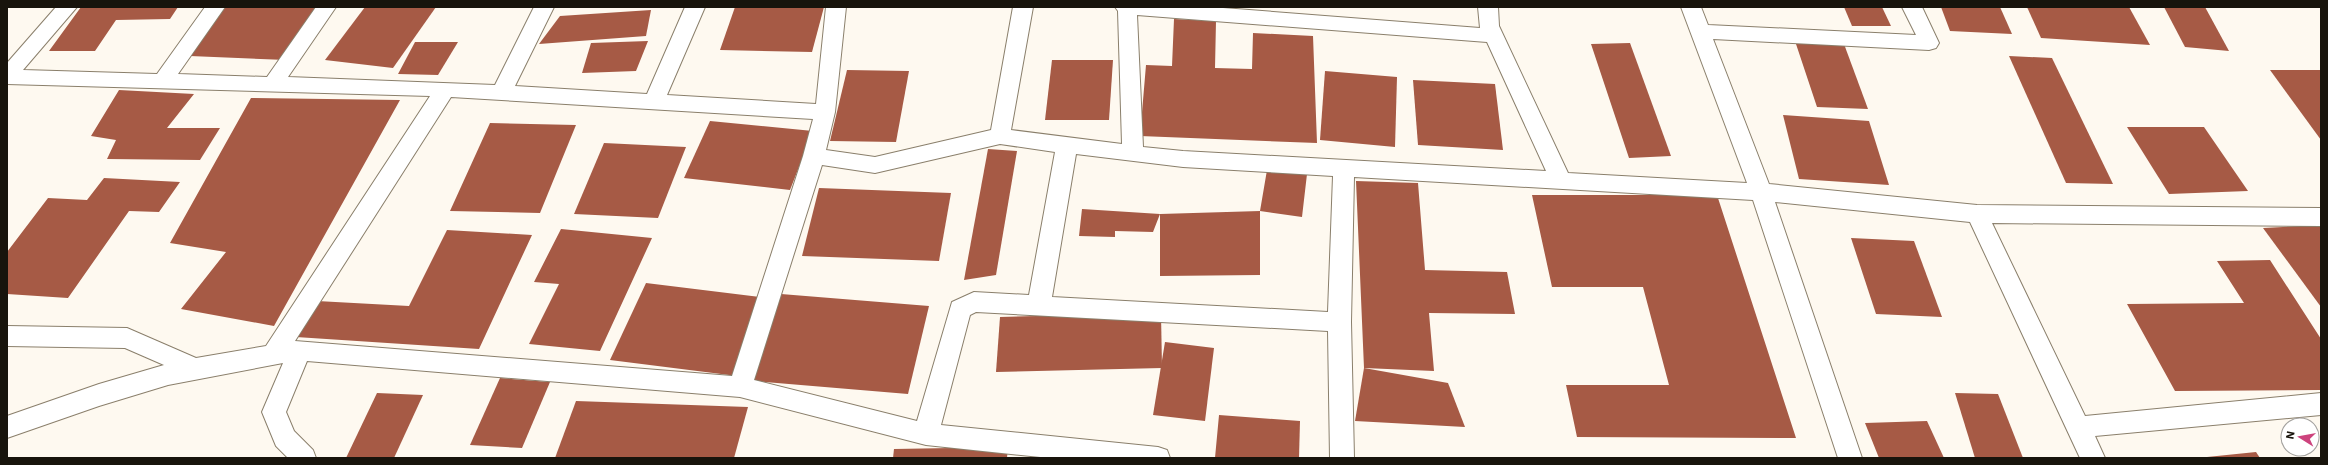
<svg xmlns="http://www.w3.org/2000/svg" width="2328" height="465" viewBox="0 0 2328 465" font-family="'IBM Plex Sans',sans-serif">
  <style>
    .building { fill: #a65a45 }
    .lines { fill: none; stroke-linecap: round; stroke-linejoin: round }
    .street-casing { stroke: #8a7f6b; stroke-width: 2 }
    .street { fill: #fff; fill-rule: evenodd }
  </style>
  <rect width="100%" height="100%" fill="#fef9f0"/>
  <g class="building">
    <path d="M81,7H178L170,19L116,20L95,51H49Z"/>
    <path d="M225,7H320L286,60L190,56Z"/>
    <path d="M365,7H436L393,68L325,60Z"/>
    <path d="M735,7H824L812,52L720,50Z"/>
    <path d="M1844,7H1882L1891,26H1852Z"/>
    <path d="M1941,7H2000L2012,34L1950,31Z"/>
    <path d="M2027,7H2129L2150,45L2041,38Z"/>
    <path d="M2164,7H2205L2229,51L2185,47Z"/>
    <path d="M651,10L646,36L539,44L560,16Z"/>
    <path d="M1174,19L1216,21L1215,68L1252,69L1253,33L1313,36L1317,143L1140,136L1146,65L1172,66Z"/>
    <path d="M648,41L636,71L582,73L591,43Z"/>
    <path d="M1795,41L1844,44L1868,109L1817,107Z"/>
    <path d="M415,42H458L438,75L398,74Z"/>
    <path d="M1630,43L1671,156L1629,158L1591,44Z"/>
    <path d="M2009,56L2052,58L2113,184L2066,183Z"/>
    <path d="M1052,60H1113L1109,120H1045Z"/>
    <path d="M847,70L909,71L896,142L830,141Z"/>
    <path d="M2270,70H2320L2321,72V140Z"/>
    <path d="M1325,71L1397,77L1395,147L1320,140Z"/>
    <path d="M1413,80L1495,84L1503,150L1418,145Z"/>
    <path d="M119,90L194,94L167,128H220L200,160L107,159L116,140L91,136Z"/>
    <path d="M251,98L400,100L274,326L181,309L226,252L170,243Z"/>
    <path d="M1783,115L1869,121L1889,185L1799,179Z"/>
    <path d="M710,121L813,131L790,190L684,178Z"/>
    <path d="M490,123L576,125L540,213L450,211Z"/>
    <path d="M2127,127H2204L2248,191L2169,194Z"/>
    <path d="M604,143L686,147L658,218L574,214Z"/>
    <path d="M988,149L1017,151L996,275L964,280Z"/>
    <path d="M1267,170L1307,174L1302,217L1260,211V275L1160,276V214L1153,232L1115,231V237L1079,236L1082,209L1160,214L1260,211Z"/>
    <path d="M104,178L180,182L159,212L129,211L68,298L7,294V252L48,198L87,200Z"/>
    <path d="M1356,181L1418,183L1425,270L1507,272L1515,314L1429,313L1434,371L1364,368Z"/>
    <path d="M819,188L951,193L939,261L802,256Z"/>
    <path d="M1532,195H1717L1796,438L1577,437L1566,385H1669L1643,287H1552Z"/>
    <path d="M2321,225V307L2263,228Z"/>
    <path d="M561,229L652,238L600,351L529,344L559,284L534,282Z"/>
    <path d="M447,230L532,235L479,349L296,337L317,301L409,306Z"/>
    <path d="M1851,238L1914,241L1942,317L1876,314Z"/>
    <path d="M2270,260L2321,339V390L2175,391L2127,304L2244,303L2217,261Z"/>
    <path d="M646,283L768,298L737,376L610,360Z"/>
    <path d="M781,294L929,306L908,394L753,381Z"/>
    <path d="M1161,313L1162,368L996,372L1000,317Z"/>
    <path d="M1165,342L1214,348L1205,421L1153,415Z"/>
    <path d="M1364,368L1448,383L1465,427L1355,421Z"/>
    <path d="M500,378L550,382L522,448L470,445Z"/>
    <path d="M377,393L423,395L394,458H346Z"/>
    <path d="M1955,393L1998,394L2023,458H1975Z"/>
    <path d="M576,401L748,407L734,458H555Z"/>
    <path d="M1219,415L1300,421L1299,458H1215Z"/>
    <path d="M1927,421L1944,458H1879L1865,423Z"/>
    <path d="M1008,447L1007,458H893L894,449Z"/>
    <path d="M2256,452L2260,458H2207V457Z"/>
  </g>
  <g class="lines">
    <defs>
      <path id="street" d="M56,7H77L23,70L157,74L205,7H225L178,74L267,77L316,7H336L288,77L495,85L534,7H554L515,86L647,94L685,7H705L667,95L816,104L826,7H846L835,112L826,150L875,157L991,130L1013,7H1033L1011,130L1122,144L1118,11L1115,7H1210L1480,28L1478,7H1498L1499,26L1568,173L1747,183L1681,7H1701L1708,25L1916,35L1902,7H1922L1939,43L1936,48L1929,50L1713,39L1769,184L1977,205L2321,208V226L1992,223L2085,416L2321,393V415L2095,436L2105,458H2080L1970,222L1775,202L1862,458H1838L1753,200L1354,177L1351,322L1354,458H1330L1328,331L976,312L970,315L941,425L1158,447L1167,450L1170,458H1050L926,445L740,397L307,361L286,412L294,431L313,450L316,458H288L276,446L262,412L283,363L168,385L99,406L7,438V416L99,384L164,365L125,348L7,346V326L127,328L196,358L266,346L430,96L7,84V63ZM1137,15L1487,42L1546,171L1183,151L1143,147ZM451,97L813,119L803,156L732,376L295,341ZM1000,144L1055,152L1029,295L974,292L952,302L917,421L754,380L822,165L875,173ZM1076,154L1183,167L1333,176L1328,312L1052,297Z"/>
    </defs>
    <use href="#street" class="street-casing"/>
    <use href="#street" class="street"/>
  </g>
  <rect width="2328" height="465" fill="none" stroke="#18140c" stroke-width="16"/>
  <g transform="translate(2300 437) rotate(281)"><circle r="19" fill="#ffffff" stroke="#a3a19e"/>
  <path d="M0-3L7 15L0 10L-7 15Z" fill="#cd437d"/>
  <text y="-6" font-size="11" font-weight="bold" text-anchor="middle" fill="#18140c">N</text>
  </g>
</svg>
